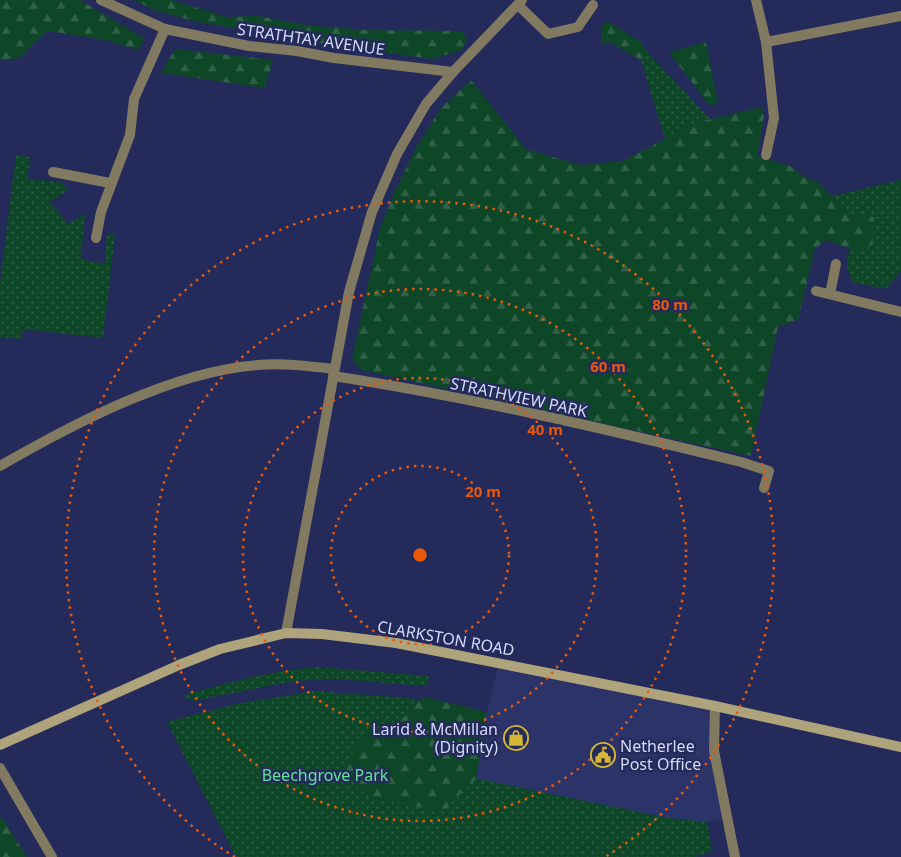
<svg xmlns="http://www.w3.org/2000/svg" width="901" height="857" viewBox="0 0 901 857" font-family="'Noto Sans',sans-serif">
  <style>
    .built { fill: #2c3368 }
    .green { fill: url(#green-dots) }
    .forest { fill: url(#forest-firs) }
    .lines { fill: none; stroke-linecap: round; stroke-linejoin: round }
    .service { stroke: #817a61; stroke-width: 10 }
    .minor { stroke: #817a61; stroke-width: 10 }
    .secondary { stroke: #aea37b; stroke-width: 10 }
    .ring { fill: none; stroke: #e8590c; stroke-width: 2.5; stroke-dasharray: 2.5 5 }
    .labels { text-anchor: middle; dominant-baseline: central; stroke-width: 5; stroke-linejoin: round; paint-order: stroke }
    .street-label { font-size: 16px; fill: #d3daf8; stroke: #242b5a }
    .poi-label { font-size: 16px; fill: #d3daf8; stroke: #242b5a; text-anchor: end }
    .park-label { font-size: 16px; fill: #63e195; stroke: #242b5a }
    .centre { fill: #e8590c; stroke: #242b5a; stroke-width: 2.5 }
    .ring-label { font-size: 15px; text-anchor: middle; font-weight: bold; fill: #e8590c; stroke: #242b5a; stroke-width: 5; stroke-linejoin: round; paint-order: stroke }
  </style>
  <defs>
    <pattern id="green-dots" width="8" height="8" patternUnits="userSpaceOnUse" patternTransform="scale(1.25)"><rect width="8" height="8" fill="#0e4728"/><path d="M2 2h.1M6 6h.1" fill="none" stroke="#306148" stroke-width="1.8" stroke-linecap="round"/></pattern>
    <pattern id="forest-firs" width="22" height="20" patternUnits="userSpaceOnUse" patternTransform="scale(1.25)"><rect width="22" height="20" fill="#0e4728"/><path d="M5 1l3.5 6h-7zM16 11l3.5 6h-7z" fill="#306148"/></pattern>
  </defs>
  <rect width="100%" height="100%" fill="#242b5a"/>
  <path class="built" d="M499,663L715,706L714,751L727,817L707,822L668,818L476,779L487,712Z"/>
  <g class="green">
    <path d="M646,51L710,119L686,125L665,139L641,60Z"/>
    <path d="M16,155L30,157L27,179L61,182L68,190L50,202L68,224L85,214L81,259L105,264L107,234L115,235L103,338L23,329L21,339L0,337V283Z"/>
    <path d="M901,180V271L886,289L852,282L847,266L849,248L860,252L849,214L832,196Z"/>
    <path d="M319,667L429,676L427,686L336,679L294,681L193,701L182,696C227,683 272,670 319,667Z"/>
    <path d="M315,691L407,698L477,713L469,777L668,818L707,822L712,851L695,857H236L167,722L235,704Z"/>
  </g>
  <g class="forest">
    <path d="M0,0H80L145,39L138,50L105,40L48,31L33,44L20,58L0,60Z"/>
    <path d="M134,0H172L227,17L258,16L306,25L365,30L462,31L467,39L462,50L432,59L310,42L194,21L156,11Z"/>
    <path d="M607,21L641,42L646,51L641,60L609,42L602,44L601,26Z"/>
    <path d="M706,42L718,104L709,105L669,52Z"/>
    <path d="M177,49L273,60L265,88L161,73L173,52Z"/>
    <path d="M471,80L526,149L580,165L623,161L665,139L686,125L762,107L764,116L757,157L790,166L804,177L818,182L849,214L874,217L872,245L860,252L826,240L815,249L798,320L778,327L751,456L361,370L352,359L380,228L396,189L417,146L441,108Z"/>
    <path d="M424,697L487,712L476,779L442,812L391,801H374L357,787L342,768L363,738L382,731L400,721Z"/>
    <path d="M0,817L3,819L27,857H0Z"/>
  </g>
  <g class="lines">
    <g class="service">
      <path d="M101,0L165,29"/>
      <path d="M756,0L766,42L774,118L766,155"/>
      <path d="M766,42L798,36"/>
      <path d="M333,376C470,397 606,429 741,462L769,471L764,488"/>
      <path d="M0,466C73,424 173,371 258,365C283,363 309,366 334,369"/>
    </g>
    <g class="minor">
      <path d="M518,5L548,34L578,27L593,5"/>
      <path d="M798,36L901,16"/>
      <path d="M53,172L110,183"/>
      <path d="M96,238L101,212L130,135L134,99L165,29L249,46L297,51L334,58L453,72"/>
      <path d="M816,291L901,312"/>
      <path d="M830,294L836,264"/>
      <path d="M286,633L349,292L372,212L397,154L426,104L453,72L522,0"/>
      <path d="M715,706L714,751L735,857"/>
      <path d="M0,768L52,857"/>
    </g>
    <path class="secondary" d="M0,745L179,665L220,649L286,633L322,634L396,643L715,706L901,747"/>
  </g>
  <g class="ring">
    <circle cx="420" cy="555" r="89"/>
    <circle cx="420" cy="555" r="177"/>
    <circle cx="420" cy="555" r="266"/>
    <path d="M235 857A354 354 0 1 1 605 857"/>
  </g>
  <defs>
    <symbol id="shop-ring" viewBox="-11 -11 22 22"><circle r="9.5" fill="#242b5a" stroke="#d5b534" stroke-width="1.5"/><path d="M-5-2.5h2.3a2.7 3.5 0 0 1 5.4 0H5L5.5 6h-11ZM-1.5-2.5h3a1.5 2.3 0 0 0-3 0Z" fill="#d5b534"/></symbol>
    <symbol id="civic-ring" viewBox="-11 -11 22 22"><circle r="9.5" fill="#242b5a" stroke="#d5b534" stroke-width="1.5"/><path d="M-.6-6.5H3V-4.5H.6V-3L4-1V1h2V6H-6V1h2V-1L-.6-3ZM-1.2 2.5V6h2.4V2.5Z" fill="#d5b534"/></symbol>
  </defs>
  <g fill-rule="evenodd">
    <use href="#shop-ring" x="502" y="724" width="28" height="28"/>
    <use href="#civic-ring" x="589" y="741" width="28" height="28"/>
  </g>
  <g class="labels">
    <g class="street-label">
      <text transform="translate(311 39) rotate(8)">STRATHTAY AVENUE</text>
      <text transform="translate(519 397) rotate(12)">STRATHVIEW PARK</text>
      <text transform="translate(446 638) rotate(10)">CLARKSTON ROAD</text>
    </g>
    <g class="poi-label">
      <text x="498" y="729">Larid &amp; McMillan<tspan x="498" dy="18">(Dignity)</tspan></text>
      <text x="620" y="746" text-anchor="start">Netherlee<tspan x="620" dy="18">Post Office</tspan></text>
    </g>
    <g class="park-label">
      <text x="325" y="775">Beechgrove Park</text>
    </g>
  </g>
  <circle cx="420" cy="555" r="8" class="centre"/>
  <g class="ring-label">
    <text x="670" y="310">80 m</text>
    <text x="608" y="372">60 m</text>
    <text x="545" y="435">40 m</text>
    <text x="483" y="497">20 m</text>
  </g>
</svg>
